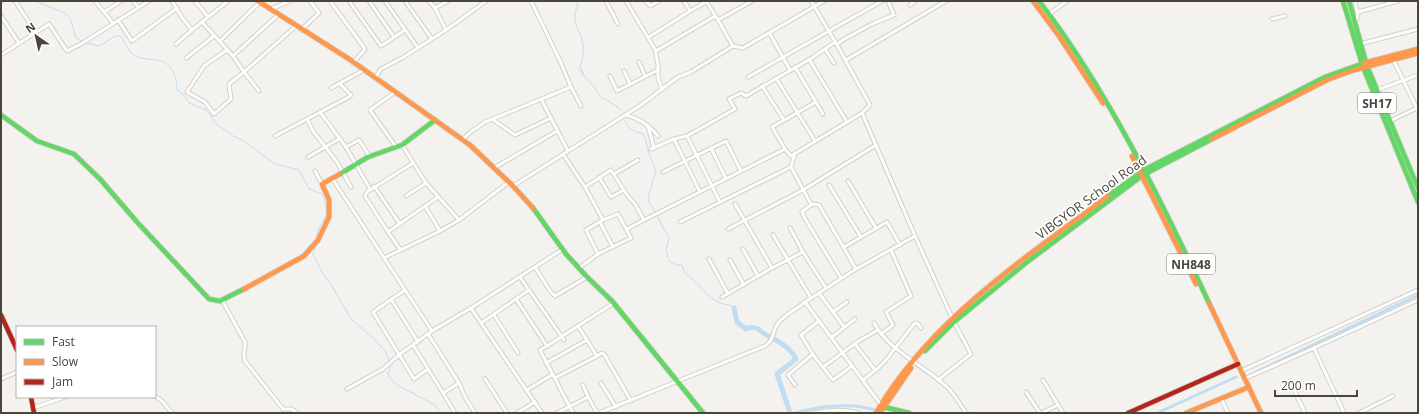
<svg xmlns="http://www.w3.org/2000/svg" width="1419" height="414" viewBox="0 0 1419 414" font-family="'Open Sans',sans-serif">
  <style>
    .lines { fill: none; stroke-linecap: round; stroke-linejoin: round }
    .stream { stroke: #c0ddf1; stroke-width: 1 }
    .canal { stroke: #c0ddf1; stroke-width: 3 }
    .river { stroke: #c0ddf1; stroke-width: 5 }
    .street-casing { stroke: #d2d0cb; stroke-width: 5 }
    .fast-casing { stroke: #d3cfc5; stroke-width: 6 }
    .slow-casing { stroke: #d3cfc5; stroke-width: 6 }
    .jam-casing { stroke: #d3cfc5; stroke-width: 6 }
    .street { stroke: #fdfdfc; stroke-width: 3 }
    .fast { stroke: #63d668; stroke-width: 4.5 }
    .slow { stroke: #ff974d; stroke-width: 4.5 }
    .jam { stroke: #b3261e; stroke-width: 4.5 }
    .labels { text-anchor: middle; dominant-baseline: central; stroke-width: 3.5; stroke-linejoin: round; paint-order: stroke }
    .shield { fill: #fff; stroke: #817c74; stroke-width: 1 }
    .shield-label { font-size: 12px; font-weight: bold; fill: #4b4439 }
    .street-label { font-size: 13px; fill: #4b4439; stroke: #fff }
  </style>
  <rect width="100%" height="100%" fill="#f4f2ee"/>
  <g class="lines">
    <g class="stream">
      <path d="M36,1L66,14L70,18L76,38L83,42"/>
      <path d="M576,1L578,6C569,20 582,32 583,46C584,54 582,62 579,68C582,75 586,78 591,83C596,88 598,94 603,99H605L618,107L622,111"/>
      <path d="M86,43L100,46L115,36H120C125,41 128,52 135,56C141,59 149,59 156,60C171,61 177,76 177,90L184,95L189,103L206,110L211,115L214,122L233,136L244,141L275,164L299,170L309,189L322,194C325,200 328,211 325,217C321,226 317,227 317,238"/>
      <path d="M581,68L584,75"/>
      <path d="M625,120C627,129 635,132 643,134L646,140L647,148L653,163L656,171L648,197L649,202L656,213"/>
      <path d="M657,215L663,228L668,235L669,238L666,250L669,261L677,265H682L685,273L692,278L711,298L720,303L732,306L734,308"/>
      <path d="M317,243L313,254L323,274L330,283L352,320L371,336L385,351L389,359L390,368L388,374L389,377L397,385L435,405L440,413"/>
    </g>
    <g class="canal">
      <path d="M1250,375L1418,295"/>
      <path d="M796,413C819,406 854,402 877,411"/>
      <path d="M1157,413L1236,377"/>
    </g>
    <path class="river" d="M734,308L737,322L746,329C748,328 752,327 755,328C759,328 760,331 763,333C775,340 789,345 796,359L777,374L790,413"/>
    <defs>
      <g id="street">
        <path d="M15,1L36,33"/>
        <path d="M95,1L113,23"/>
        <path d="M133,1L138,7"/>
        <path d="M172,1L183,19L192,30L228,1"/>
        <path d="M195,1L208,17"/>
        <path d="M330,1L365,49L353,63"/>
        <path d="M349,1L381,46L405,30"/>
        <path d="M369,1L394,37"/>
        <path d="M385,1L418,48"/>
        <path d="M405,1L432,39"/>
        <path d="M429,1L435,8L446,30"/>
        <path d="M531,1L561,63L571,87"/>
        <path d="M606,1L618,24"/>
        <path d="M626,1L656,51L715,16"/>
        <path d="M646,1L650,6L659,1"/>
        <path d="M684,1L690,11"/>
        <path d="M706,1L718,20L752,1"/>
        <path d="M1355,1L1358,16L1355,23"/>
        <path d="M1,2L2,1"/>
        <path d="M910,5L915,1"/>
        <path d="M435,8L448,1"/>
        <path d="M271,9L290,1"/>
        <path d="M104,12L121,1"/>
        <path d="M1358,12L1398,1"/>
        <path d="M1049,14L1067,1"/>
        <path d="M1,16L19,43"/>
        <path d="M1272,19L1285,16"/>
        <path d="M118,20L132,41L177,8"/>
        <path d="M718,20L733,46"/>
        <path d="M202,22L233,56L279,14"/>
        <path d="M301,30L319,13L310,1"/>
        <path d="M770,34L790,70"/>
        <path d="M649,37L690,11L706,2"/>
        <path d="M220,41L260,2"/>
        <path d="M176,44L192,30"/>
        <path d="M1360,44L1418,29"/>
        <path d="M837,45L841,41L872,24L894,15L888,1"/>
        <path d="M655,49L658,65V78L662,89"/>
        <path d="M825,49L834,63"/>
        <path d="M227,50L204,66L187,92L205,102L214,114L231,99L229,84L244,72L259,91"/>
        <path d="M1,55L49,24L67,51L81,44L149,1"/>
        <path d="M233,56L244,72L296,26"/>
        <path d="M186,58L214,36"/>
        <path d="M809,59L847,122"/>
        <path d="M1393,59L1418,111"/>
        <path d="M846,60L946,1"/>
        <path d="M639,62L645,76"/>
        <path d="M795,67L823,114"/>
        <path d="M624,71L630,84"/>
        <path d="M610,76L617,91L658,70"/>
        <path d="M748,77L882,1"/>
        <path d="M375,78L381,69L402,58L446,30L486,1"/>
        <path d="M776,78L815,141"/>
        <path d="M762,86L784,120"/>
        <path d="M331,88L364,70"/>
        <path d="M1377,90L1418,75"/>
        <path d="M395,92L370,110L396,147"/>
        <path d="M541,99L568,151"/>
        <path d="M320,112L346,147L370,189"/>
        <path d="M625,115C639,118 649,125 658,136"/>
        <path d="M307,119L313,131L337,162L351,187"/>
        <path d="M492,119L515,135L551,118"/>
        <path d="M1390,121L1417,108"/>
        <path d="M648,126L654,148"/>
        <path d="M275,136L349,97L351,95L340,84"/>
        <path d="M463,139L472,131L485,122L571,87L581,106"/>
        <path d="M674,139L687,136"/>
        <path d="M402,145L426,183L459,220"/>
        <path d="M346,147L359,140L370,157"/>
        <path d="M711,148L726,179"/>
        <path d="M651,149L674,139L700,192"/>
        <path d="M785,149L772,127L816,102"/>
        <path d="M795,153L791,167L811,204"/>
        <path d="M563,154L585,187L603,220L586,230L598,254L579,268"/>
        <path d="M308,157L339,139"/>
        <path d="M413,163L367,192L365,196L388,232L438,197"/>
        <path d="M494,168L557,131"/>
        <path d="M315,171L322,184"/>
        <path d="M663,172L726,141L741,171"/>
        <path d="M614,174L638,160"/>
        <path d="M599,177L611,197L624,190"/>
        <path d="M332,178L405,290L373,312L414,379L428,369"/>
        <path d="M848,181L876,228"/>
        <path d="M829,185L861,237"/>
        <path d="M374,186L400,224"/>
        <path d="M513,186L641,105L678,77L691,72L733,46L743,48L824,1"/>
        <path d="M585,187L611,170L627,195L635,204L644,220L627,229"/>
        <path d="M406,196L426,183"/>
        <path d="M720,202L687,136L735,109L729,99L741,93L746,96L812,58L835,42"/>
        <path d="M735,204L772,268L803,252"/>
        <path d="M425,206L440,231"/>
        <path d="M644,220L785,149L791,156L862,113"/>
        <path d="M600,222L613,247"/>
        <path d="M680,222L791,167"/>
        <path d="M790,228L803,252L826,288"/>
        <path d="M728,229L803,190L876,145"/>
        <path d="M388,232L400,249"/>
        <path d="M773,235L811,298"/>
        <path d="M915,236L954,322L971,354L938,380"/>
        <path d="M844,247L887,222L900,245"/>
        <path d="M743,249L758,276"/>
        <path d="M598,254L631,238L618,214L603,220"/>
        <path d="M384,258L440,231L459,220L509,182"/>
        <path d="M709,259L728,294"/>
        <path d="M730,260L744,285"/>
        <path d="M535,267L550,291L555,296L587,277"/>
        <path d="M841,278L804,217L802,212C807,208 812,202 819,205L856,269"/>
        <path d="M405,290L432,331"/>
        <path d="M529,290L564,340"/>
        <path d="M819,293L844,327"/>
        <path d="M722,297L772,268"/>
        <path d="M391,299L418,342"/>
        <path d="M516,299L547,346L540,350L573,413"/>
        <path d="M222,300L245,342C246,351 242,351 245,361L283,409"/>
        <path d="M805,302L856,269L915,236L862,113L870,105L837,45L811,1"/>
        <path d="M471,308L481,323L484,321L529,290L520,277"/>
        <path d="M833,312L847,302"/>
        <path d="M494,315L518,353"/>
        <path d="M819,321L801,335L814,356L833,380L852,366"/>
        <path d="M481,323L542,413"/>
        <path d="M874,323C890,352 924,365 948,388C955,395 960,404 966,413"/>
        <path d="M881,334L893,325L886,312L911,296L891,250"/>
        <path d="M831,338L855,319"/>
        <path d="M855,344L875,370"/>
        <path d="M413,345L443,393L459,383L428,334"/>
        <path d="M547,346L578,326"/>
        <path d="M1314,348L1344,413"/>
        <path d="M597,356L602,353L604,354L631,401"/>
        <path d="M546,363L587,340"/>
        <path d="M823,367L857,342L878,330"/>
        <path d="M1241,371L1418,290"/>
        <path d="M555,378L597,356L578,326L614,303"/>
        <path d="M1,379L17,372"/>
        <path d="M485,379L507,413"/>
        <path d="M1244,379L1314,348L1418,300"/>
        <path d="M863,380L877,369L886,360L914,324L917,323L921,328"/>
        <path d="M1043,380L1063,413"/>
        <path d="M1290,381L1305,413"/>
        <path d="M459,383L465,397L475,413"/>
        <path d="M601,383L616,407"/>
        <path d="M583,385L588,397L597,413"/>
        <path d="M795,385L788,375L813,354"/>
        <path d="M347,389L383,369L400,354L432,331L471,308L563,249"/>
        <path d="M527,390L553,374"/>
        <path d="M1026,392L1040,413"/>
        <path d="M443,393L455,413"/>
        <path d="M155,396L162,401L172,413"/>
        <path d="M1221,398L1228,413"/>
        <path d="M33,408L65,397"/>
        <path d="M283,409H292L297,413"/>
        <path d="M517,413L535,402"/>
        <path d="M557,413L588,397"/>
        <path d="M599,413L765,346C775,340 772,329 779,322C786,314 797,309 805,302L881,405"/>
        <path d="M812,413C827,411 843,408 858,413"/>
        <path d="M1041,413L1058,405"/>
        <path d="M1359,413L1393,396"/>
      </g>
      <g id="fast">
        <path d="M1039,1C1108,91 1161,200 1209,303"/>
        <path d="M1343,1L1363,67L1418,202"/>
        <path d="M1349,1L1367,66L1418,188"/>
        <path d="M1,115L37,141L74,154L100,179L137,222L209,299L220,301L244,289"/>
        <path d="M340,174L368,157L402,145L435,120"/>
        <path d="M1108,196L1144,170L1325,77L1364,63"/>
        <path d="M533,208L566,254L587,277L612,301L703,413"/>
        <path d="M925,351L954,322L1027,262L1143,175L1212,139"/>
        <path d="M884,407L909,413"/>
      </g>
      <g id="slow">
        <path d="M258,1L349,59L470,145L513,186L533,208"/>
        <path d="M1033,1L1059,36L1103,103"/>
        <path d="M1364,63L1418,49"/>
        <path d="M1212,139L1327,80L1354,70L1418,53"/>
        <path d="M1132,156L1196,284"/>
        <path d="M244,289L304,256L318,240L329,217V200L322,184L340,174"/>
        <path d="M1209,303L1261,413"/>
        <path d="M876,413C930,320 1024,259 1108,196"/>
        <path d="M880,413L911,368"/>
        <path d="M1186,413L1249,387"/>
      </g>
      <g id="jam">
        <path d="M1,315L17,350"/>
        <path d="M31,397L34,413"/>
        <path d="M1128,413L1238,364"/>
      </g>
    </defs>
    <use href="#street" class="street-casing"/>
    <use href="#fast" class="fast-casing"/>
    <use href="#slow" class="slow-casing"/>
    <use href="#jam" class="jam-casing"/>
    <use href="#street" class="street"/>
    <use href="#fast" class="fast"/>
    <use href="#slow" class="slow"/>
    <use href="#jam" class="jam"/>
  </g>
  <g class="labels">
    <g class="shield">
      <rect x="1358" y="93" width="38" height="20" rx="3"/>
      <rect x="1167" y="254" width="48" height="20" rx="3"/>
    </g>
    <g class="shield-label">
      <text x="1377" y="103">SH17</text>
      <text x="1191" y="264">NH848</text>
    </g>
    <g class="street-label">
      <text transform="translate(1091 197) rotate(-36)">VIBGYOR School Road</text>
    </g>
  </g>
  <rect width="1419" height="414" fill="none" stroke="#4b4439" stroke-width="4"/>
  <rect x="16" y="326" width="140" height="72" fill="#ffffff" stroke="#b7b4b0"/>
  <rect x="24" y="339" width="20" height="6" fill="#63d668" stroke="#b7b4b0"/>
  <text x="52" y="346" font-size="12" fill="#4b4439">Fast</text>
  <rect x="24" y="359" width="20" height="6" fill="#ff974d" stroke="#b7b4b0"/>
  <text x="52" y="366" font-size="12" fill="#4b4439">Slow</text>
  <rect x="24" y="379" width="20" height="6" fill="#b3261e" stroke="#b7b4b0"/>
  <text x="52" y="386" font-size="12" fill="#4b4439">Jam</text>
  <g transform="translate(36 36) rotate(326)" stroke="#ffffff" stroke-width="3" paint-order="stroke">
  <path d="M0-3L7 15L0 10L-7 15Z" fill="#4b4439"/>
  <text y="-6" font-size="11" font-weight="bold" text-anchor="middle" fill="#4b4439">N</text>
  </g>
  <path d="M1275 390v6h82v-6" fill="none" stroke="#4b4439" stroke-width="2"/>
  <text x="1281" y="390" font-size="12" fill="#4b4439" stroke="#ffffff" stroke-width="3" paint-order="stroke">200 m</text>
</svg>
